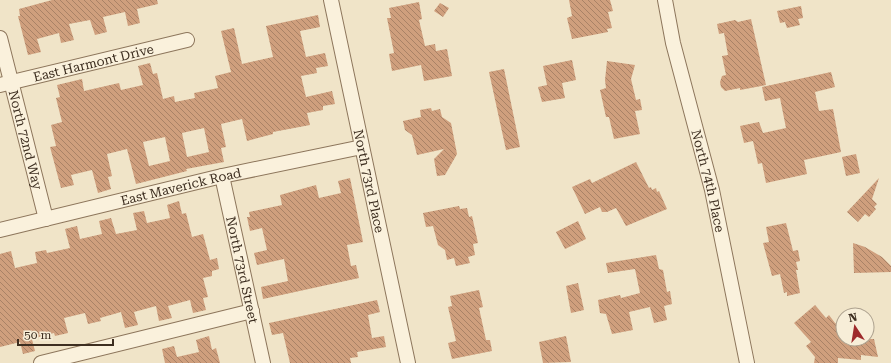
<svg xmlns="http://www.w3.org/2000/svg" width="891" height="363" viewBox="0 0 891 363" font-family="'Roboto Serif',serif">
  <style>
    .building { fill: url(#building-back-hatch); fill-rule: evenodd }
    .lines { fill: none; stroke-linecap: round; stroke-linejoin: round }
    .minor-casing { stroke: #8d765c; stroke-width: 16 }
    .minor { stroke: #faf1dc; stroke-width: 14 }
    .labels { text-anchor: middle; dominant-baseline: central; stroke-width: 4; stroke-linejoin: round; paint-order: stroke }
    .street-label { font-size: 13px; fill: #3d2e20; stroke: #f7eed8 }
  </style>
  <defs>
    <pattern id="building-back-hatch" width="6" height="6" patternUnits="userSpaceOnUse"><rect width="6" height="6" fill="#cf9f7d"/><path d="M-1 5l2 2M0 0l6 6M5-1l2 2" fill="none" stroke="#a98266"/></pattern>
  </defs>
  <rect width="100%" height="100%" fill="#f0e4c8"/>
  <g class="building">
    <path d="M52,0H157L158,4L137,9L140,23L128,26L125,12L103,17L107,32L95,35L90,20L69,24L74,40L61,43L59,33L37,39L41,52L28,55L18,16H20L19,9Z"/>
    <path d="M569,0H610L613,11L608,12L612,28L607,29L608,32L572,39L567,18L572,16Z"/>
    <path d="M419,2L422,19L419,20L425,46L435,44L436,51L447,49L452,76L424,81L421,65L392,71L389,54L394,53L387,18H391L389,8Z"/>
    <path d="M440,3L449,8L443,17L434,11Z"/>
    <path d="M801,6L803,18L798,19L800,25L787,28L785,22L780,23L777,11Z"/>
    <path d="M318,15L320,27L300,31L306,57L325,53L328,66L316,68L317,73L301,76L306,97L332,91L335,104L323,106V110L307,113L310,125L273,132V134L247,141L242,119L221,124L226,147L221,148L224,162L186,169L187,171L136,184L127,149L107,154L112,176L108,177L111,189L98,193L92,170L71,175L74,185L61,188L50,147L56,146L51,125L62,122L56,98L60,97L57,85L82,79L84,91L119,83L121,90L143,85L138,66L150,63L153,74L157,73L163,99L174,96L175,102L195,98L194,93L218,88L215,76L231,72L221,31L234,28L242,64L273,57L266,26ZM204,128L209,152L187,157L182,133ZM165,137L170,161L149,166L143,142Z"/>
    <path d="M751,19L766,85L740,90V88L725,91L721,87L720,82L722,76L726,75L722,56L728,55L724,33L719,34L717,24L735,20L738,22Z"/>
    <path d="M572,60L576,80L562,83L565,98L542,102L538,87L547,85L543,66Z"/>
    <path d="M607,61L635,65L631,79L636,100L640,99L641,104L642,110L635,111L640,134L614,139L609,117H606L600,90L606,88L605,80Z"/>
    <path d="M504,69L520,147L506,150L489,72Z"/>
    <path d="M831,72L835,87L815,92L819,111L833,109L841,152L804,160L807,174L766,183L762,163L758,164L753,141L744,143L740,126L759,122L763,133L786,128L780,98L765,101L762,87Z"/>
    <path d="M431,108L432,111L440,109L442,117L451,123L457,154L445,175L437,176L434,159L444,149L417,155L412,135L405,130L403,121L421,117L420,110Z"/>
    <path d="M856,154L860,173L846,176L842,157Z"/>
    <path d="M636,162L649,188L651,187L652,190L656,188L657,192L659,191L667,209L626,226L616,208L607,212H602L600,207L585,214L572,187L590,179L592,183Z"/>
    <path d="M350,178L363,242L347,245L351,266L356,265L359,278L263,299L261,287L288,281L284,259L257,265L254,253L267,250L262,228L250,231L247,217H250L249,212L282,205L280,195L316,185L319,198L341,193L338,181Z"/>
    <path d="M879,178L872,199L877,204L874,207L876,209L869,217L865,214L858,222L847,212Z"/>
    <path d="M179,201L182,214L186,213L192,237L203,234L210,260L217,258L219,269L212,271V276L203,278L208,297L203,298L206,310L193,313L190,300L168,306L172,318L159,321L156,306L134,312L138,325L125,328L121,312L100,318L101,321L88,324L85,313L64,318L68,333L55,336L54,333L32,339L35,351L23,354L20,342L0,347V254L11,251L15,268L37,263L35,252L46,250L47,253L70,248L65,229L77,226L80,239L102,234L99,221L111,218L116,234L137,230L133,213L144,211L147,223L170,218L167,205Z"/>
    <path d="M459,206L460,209L467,208L469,217L472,216L478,243L473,244L475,255L468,257L470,263L456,266L454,258L447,260L445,250L438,245L433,226L426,227L423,213Z"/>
    <path d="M578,221L586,239L565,249L556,232Z"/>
    <path d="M786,223L793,251L798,250L800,261L796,262L798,270H796L800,293L787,296V292L784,293L780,274L772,276L763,243L769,242L766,227Z"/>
    <path d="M853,243L865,247L882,257L891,266V272L854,273Z"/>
    <path d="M656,255L659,269L663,270L667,292L670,291L672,304L664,306L667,320L654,323L650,307L629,312L633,330L612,334L606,314L600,313L598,300L620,295L621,298L640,293L635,269L608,273L606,263Z"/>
    <path d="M578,283L584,310L571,313L566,286Z"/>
    <path d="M479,290L483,307L479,308L486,340H490L492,351L452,359L448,343L456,341L448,307L452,306L450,296Z"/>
    <path d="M377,300L380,312L368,315L372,338L384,336L386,347L357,352L358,357L350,358L351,363H290L283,333L272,335L269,323Z"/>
    <path d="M815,305L826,318L829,315L835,323L843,327V339H874L878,357L861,355V360L838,358V363H814L815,357L806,346L811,342L794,323Z"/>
    <path d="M209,336L212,350L216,348L220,363H165L162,349L174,346L177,357L199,352L196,340Z"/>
    <path d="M566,336L571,362L543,363L539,342Z"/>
  </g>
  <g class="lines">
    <defs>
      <g id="minor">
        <path id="s1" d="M331,0L408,363"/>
        <path id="s2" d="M665,0L673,43L712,190L747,363"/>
        <path id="s3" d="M0,38L46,219"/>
        <path id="s4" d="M0,85L187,40"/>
        <path id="s5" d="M222,176L263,363"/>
        <path id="s6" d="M0,230L222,176L362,147"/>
        <path d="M41,363L252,311"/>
      </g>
    </defs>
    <use href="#minor" class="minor-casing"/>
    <use href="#minor" class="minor"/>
  </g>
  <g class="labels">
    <g class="street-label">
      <text stroke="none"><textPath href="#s4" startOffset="96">East Harmont Drive</textPath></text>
      <text stroke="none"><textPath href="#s3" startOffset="105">North 72nd Way</textPath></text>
      <text stroke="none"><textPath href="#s1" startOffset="185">North 73rd Place</textPath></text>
      <text stroke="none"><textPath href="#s2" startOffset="186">North 74th Place</textPath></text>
      <text stroke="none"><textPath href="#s6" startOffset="186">East Maverick Road</textPath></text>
      <text stroke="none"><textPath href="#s5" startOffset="96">North 73rd Street</textPath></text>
    </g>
  </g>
  <g transform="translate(855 327) rotate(348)"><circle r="19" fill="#f7eed8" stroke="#ada18e"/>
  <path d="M0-3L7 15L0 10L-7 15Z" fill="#9e2a2b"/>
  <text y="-6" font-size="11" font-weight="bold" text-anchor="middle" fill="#3d2e20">N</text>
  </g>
  <path d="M18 339v6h95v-6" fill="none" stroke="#3d2e20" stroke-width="2"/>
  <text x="24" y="339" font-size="12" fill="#3d2e20" stroke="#f7eed8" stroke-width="3" paint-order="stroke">50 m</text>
</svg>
